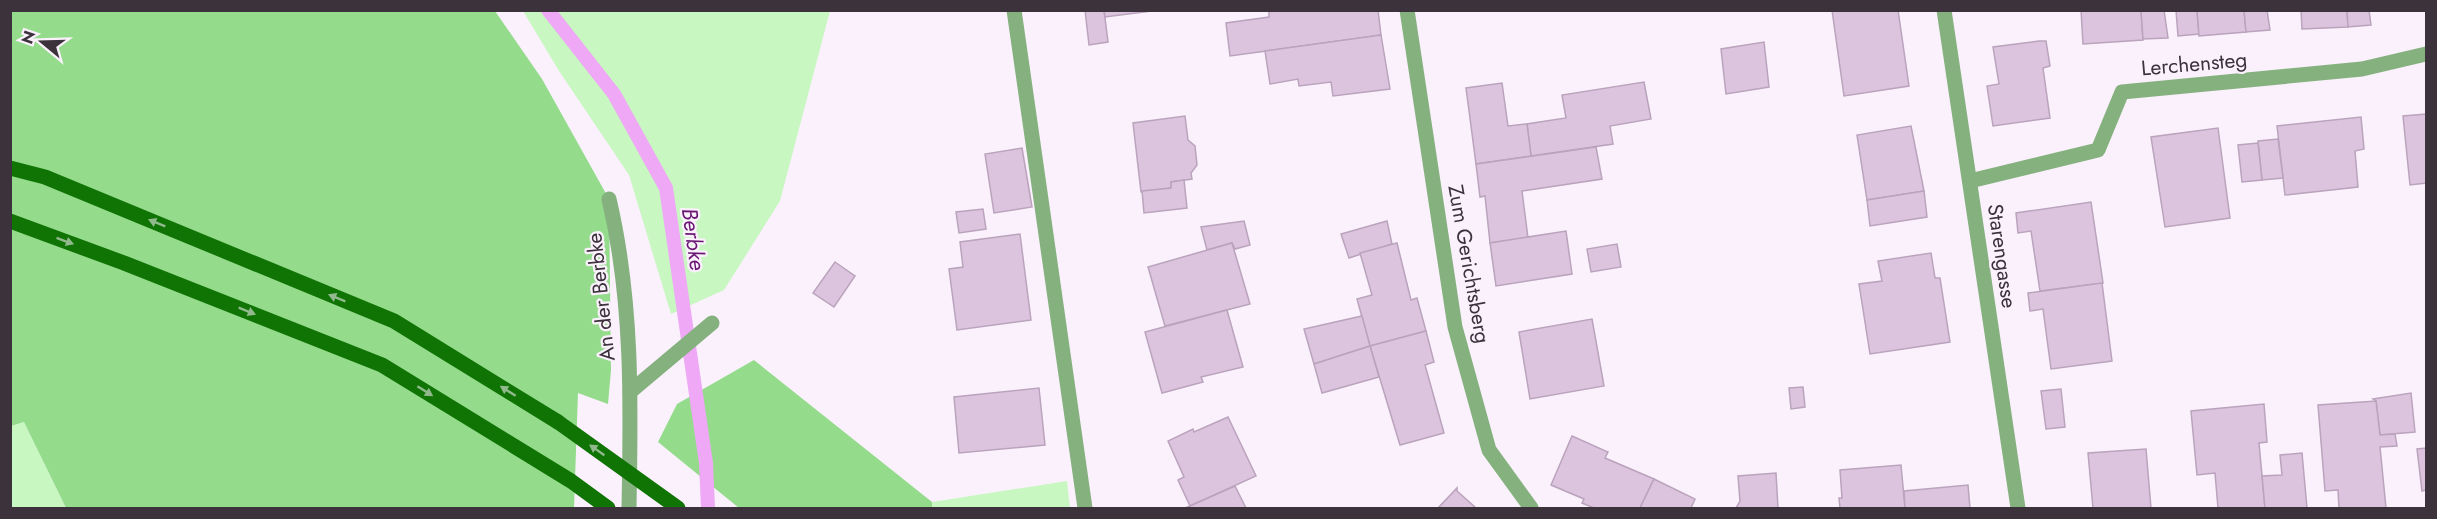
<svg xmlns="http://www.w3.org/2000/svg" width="2437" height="519" viewBox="0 0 2437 519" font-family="Jost,sans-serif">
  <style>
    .green { fill: #c8f7c2 }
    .forest { fill: #94db8c }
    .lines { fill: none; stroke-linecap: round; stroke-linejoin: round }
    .stream { stroke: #eea8f5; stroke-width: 14 }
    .building { fill: #dcc4de; stroke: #baa3bc; stroke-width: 1.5 }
    .minor { stroke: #85b17f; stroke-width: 15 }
    .primary { stroke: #107405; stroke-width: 15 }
    .primary-bridge { stroke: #107405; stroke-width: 15 }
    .oneway { fill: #91b98d }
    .labels { text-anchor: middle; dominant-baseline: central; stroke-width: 4.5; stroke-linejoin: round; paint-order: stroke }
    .street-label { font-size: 21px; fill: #3c323c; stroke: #fbf1fc }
    .water-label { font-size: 22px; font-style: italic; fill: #681572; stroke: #fbf1fc }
  </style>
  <rect width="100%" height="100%" fill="#fbf1fc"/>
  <g class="green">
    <path d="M523,11H830L780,201L724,290L671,314L629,175L559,71Z"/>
    <path d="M24,422L66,508H11V426Z"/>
    <path d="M1067,481L1070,508H932V502Z"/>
  </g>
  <g class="forest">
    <path d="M11,11H495L542,79L609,199L611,370L608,404L578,393L574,508H66L24,422L11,426Z"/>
    <path d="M754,360L932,502V508H739L658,442L677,404Z"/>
  </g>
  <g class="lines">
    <path class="stream" d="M548,10L614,94L666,188L706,463L708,508"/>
  </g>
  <g class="building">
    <path d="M1085,10H1104L1108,42L1089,45Z"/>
    <path d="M1104,10H1160L1105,17Z"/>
    <path d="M1269,10H1378L1381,35L1230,56L1226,23L1269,17Z"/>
    <path d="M1832,10H1898L1909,86L1844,96Z"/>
    <path d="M2081,10H2141L2143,40L2083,44Z"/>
    <path d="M2141,10H2164L2168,38L2143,39Z"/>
    <path d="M2176,10H2197L2199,34L2178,36Z"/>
    <path d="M2197,10H2244L2246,32L2199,36Z"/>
    <path d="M2244,10H2267L2270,30L2246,32Z"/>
    <path d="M2301,10H2347L2348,27L2302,29Z"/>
    <path d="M2347,10H2369L2371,25L2348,27Z"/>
    <path d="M1381,35L1390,89L1333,96L1331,82L1299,86L1298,79L1270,84L1265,51Z"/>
    <path d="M2039,41H2046L2050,66L2043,68L2050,118L1993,126L1987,86L1999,84L1993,47Z"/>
    <path d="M1764,42L1769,87L1726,94L1721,49Z"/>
    <path d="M1644,82L1651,119L1610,126L1613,144L1531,156L1527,124L1566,118L1562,95Z"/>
    <path d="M1502,83L1508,126L1527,124L1531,156L1476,164L1466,88Z"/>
    <path d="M2426,114V183L2410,185L2403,116Z"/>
    <path d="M1185,116L1188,140L1195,146L1197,165L1191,173L1192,179L1171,182V188L1141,192L1133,123Z"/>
    <path d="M2361,117L2364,149L2355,151L2358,187L2285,195L2277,126Z"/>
    <path d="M1911,126L1924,191L1867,200L1857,135Z"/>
    <path d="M2218,128L2230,218L2165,227L2151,137Z"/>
    <path d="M2278,139L2283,178L2262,180L2258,141Z"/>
    <path d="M2258,143L2262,180L2242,182L2238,145Z"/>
    <path d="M1596,147L1602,179L1522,191L1528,238L1490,243L1485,196L1480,197L1476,164Z"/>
    <path d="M1022,148L1032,207L994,213L985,154Z"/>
    <path d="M1184,180L1187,208L1144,213L1142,191L1171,188V182Z"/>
    <path d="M1924,191L1927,217L1870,226L1867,200Z"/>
    <path d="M2091,202L2103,283L2040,291L2031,231L2018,233L2016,213Z"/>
    <path d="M983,209L986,229L959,233L956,212Z"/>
    <path d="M1244,221L1250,245L1235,249L1232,243L1207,250L1201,227Z"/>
    <path d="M1387,221L1392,244L1349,258L1341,234Z"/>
    <path d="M1566,231L1572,274L1496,286L1490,243Z"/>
    <path d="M1020,234L1031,320L957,330L949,269L963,267L960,242Z"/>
    <path d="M1232,243L1250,304L1165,326L1148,267Z"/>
    <path d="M1397,243L1411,300L1417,298L1426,331L1370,346L1357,299L1372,295L1360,253Z"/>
    <path d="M1617,244L1621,267L1591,272L1587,249Z"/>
    <path d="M1931,253L1935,278H1940L1950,342L1870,354L1859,284L1882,281L1878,261Z"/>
    <path d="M835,262L855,276L834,307L813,293Z"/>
    <path d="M2102,283L2112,361L2051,369L2043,309L2030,311L2028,293Z"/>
    <path d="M1227,310L1243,367L1201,377L1203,382L1162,393L1145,332Z"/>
    <path d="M1362,316L1370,346L1314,364L1304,329Z"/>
    <path d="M1592,319L1604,386L1530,399L1519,332Z"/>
    <path d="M1426,331L1434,362L1425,365L1444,433L1400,445L1370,346Z"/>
    <path d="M1370,346L1379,377L1322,393L1314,364Z"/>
    <path d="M1803,387L1805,407L1791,409L1789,388Z"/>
    <path d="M1039,388L1045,445L959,453L954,397Z"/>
    <path d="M2061,389L2065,427L2046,429L2041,391Z"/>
    <path d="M2411,393L2415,432L2380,435L2376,401L2373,399Z"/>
    <path d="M2376,401L2380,435L2395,434L2397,446L2380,447L2386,508H2339L2338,490L2325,491L2318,405Z"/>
    <path d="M2264,404L2267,442L2259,443L2265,508H2218L2215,473L2197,475L2191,411Z"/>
    <path d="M1228,417L1256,476L1190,506L1178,480L1184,477L1168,441L1193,429L1194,432Z"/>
    <path d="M1572,436L1608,452L1605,458L1654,479L1640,508H1594L1582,503L1584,499L1551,485Z"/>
    <path d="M2426,448V490L2422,491L2417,449Z"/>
    <path d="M2146,449L2151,508H2093L2088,453Z"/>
    <path d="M2302,453L2307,508H2265L2262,476L2282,475L2280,455Z"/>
    <path d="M1901,465L1905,508H1840L1839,498H1842L1840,470Z"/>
    <path d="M1776,473L1778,508H1736L1740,501L1738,476Z"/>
    <path d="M1654,479L1695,499L1691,508H1640Z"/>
    <path d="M1968,485L1970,508H1905L1904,491Z"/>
    <path d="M1235,486L1246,508H1185L1190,506Z"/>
    <path d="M1457,488V491L1476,508H1438Z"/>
  </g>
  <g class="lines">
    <g class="minor">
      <path d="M1014,10L1085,508"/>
      <path d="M1407,10L1455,327L1489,450L1531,508"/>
      <path d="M1944,10L2018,508"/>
      <path d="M1970,181L2098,150L2122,92L2362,69L2426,54"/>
      <path d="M609,199C633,301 631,405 629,508"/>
      <path d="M631,391L712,323"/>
    </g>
    <g class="primary">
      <path d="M10,168L45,177L394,321L558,422"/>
      <path d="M10,221L124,263L382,365L571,481L608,508"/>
    </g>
    <path class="primary-bridge" d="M558,422L678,508"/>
  </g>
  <defs><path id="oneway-solid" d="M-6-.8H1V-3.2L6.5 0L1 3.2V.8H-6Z" transform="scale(1.5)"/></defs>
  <g class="oneway">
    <use href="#oneway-solid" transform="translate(157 223) rotate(-158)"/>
    <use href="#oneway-solid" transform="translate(65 241) rotate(20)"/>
    <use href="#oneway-solid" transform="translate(337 298) rotate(-158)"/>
    <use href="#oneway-solid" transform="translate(247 311) rotate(22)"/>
    <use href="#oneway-solid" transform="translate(425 391) rotate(32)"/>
    <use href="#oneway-solid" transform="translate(508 391) rotate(-148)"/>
    <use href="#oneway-solid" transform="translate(597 450) rotate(-145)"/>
  </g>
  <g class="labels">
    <g class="street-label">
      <text transform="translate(2194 64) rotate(-5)">Lerchensteg</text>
      <text transform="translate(2002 256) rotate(82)">Starengasse</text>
      <text transform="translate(1469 264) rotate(80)">Zum Gerichtsberg</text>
      <text transform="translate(601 297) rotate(-96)">An der Berbke</text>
    </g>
    <g class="water-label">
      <text transform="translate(694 239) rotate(82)">Berbke</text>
    </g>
  </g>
  <rect width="2437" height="519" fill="none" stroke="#3c323c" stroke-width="24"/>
  <g transform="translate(42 42) rotate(289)" stroke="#fbf1fc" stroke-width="4.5" paint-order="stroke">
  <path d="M0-4.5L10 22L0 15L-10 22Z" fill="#3c323c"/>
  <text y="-9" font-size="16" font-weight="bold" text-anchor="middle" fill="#3c323c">N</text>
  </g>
</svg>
